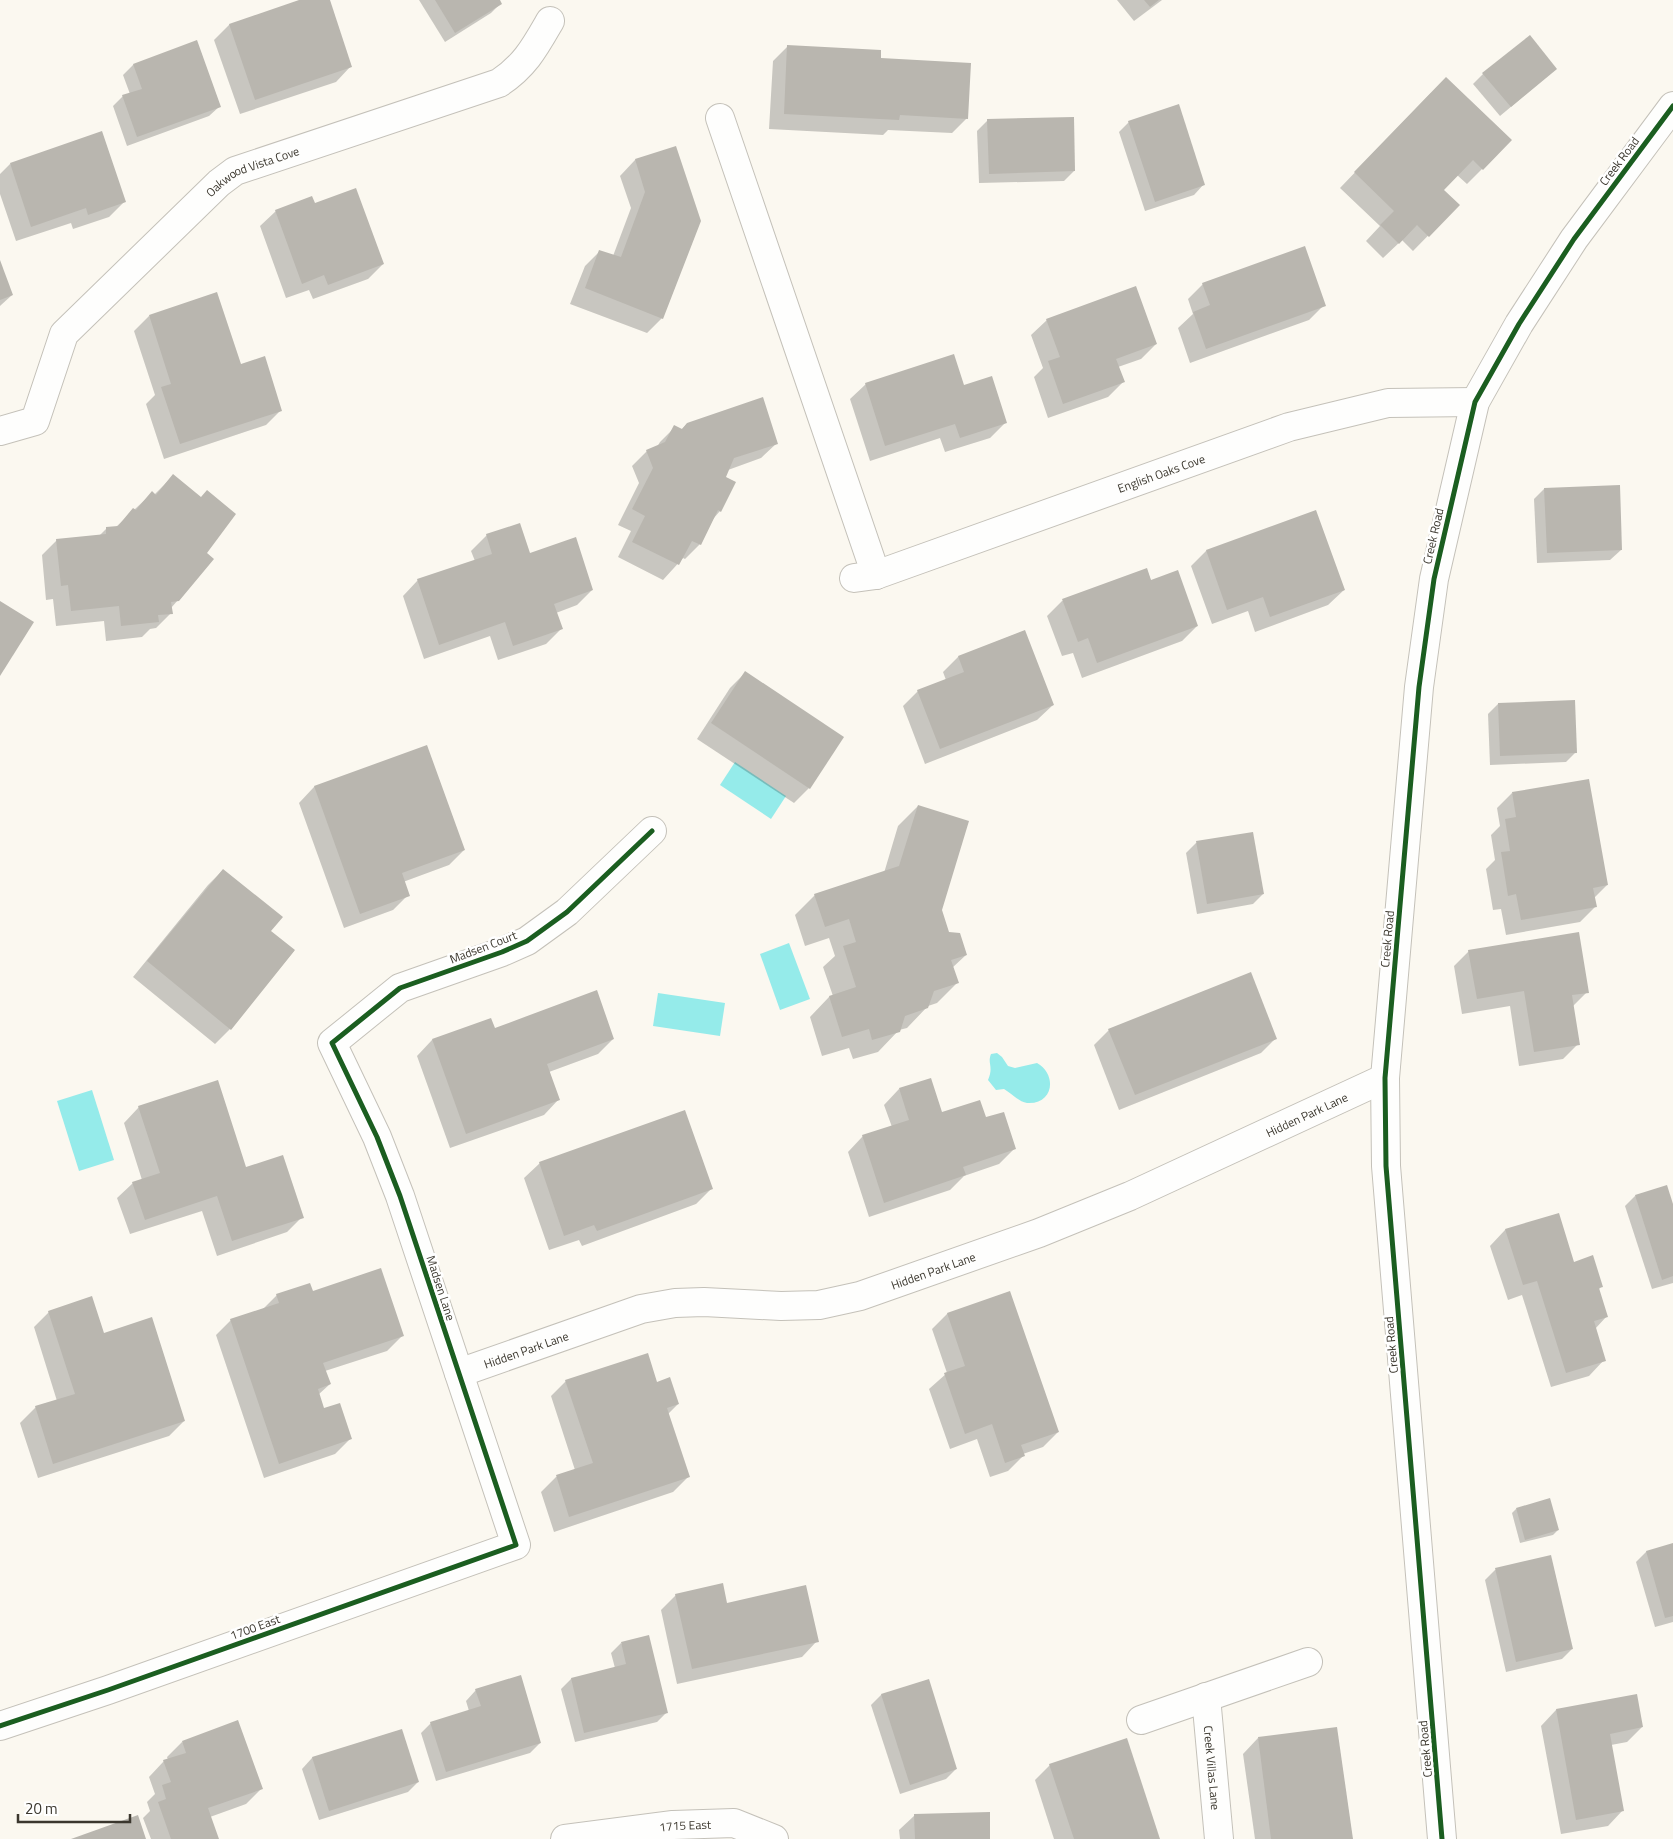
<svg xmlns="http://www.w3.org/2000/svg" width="1673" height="1839" viewBox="0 0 1673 1839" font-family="'Titillium Web',sans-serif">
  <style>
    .water { fill: #95ebea }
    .shadow { fill: #0003 }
    .building { fill: #b9b6af }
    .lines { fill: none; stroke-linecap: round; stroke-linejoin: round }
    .minor-casing { stroke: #c4c1b9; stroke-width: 30 }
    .minor { stroke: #fefefd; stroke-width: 28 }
    .cycleway-casing { stroke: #fff; stroke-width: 8 }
    .cycleway { stroke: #1b5e20; stroke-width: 5 }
    .labels { text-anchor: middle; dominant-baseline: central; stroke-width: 5; stroke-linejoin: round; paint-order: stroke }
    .street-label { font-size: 12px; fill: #3b372e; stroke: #fff }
  </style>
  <rect width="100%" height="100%" fill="#fbf8f0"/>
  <g class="water">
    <path d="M735,762L786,796L771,819L720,785Z"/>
    <path d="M789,943L810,999L780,1010L760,954Z"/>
    <path d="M658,993L725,1003L720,1036L653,1026Z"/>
    <path d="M997,1053L1002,1057L1008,1066L1015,1068L1037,1063C1058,1075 1053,1105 1027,1103C1019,1102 1011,1093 1004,1089L996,1090L988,1080C994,1066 987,1064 991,1054Z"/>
    <path d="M92,1090L114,1160L79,1171L57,1101Z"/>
  </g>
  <g class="shadow">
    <path d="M303,0H328L351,66L336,82L240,114L214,40L229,25Z"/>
    <path d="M419,0H499L501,3L491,13L445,42Z"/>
    <path d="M1117,0H1162L1134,21Z"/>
    <path d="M196,42L220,106L209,116L127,146L113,106L123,96L130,94L123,75L133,65Z"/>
    <path d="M788,46L879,59L967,118L952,133L888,130L883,135L769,129L773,61Z"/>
    <path d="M1556,69L1500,116L1473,84L1483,74Z"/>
    <path d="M1431,93L1510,141L1467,184L1457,175L1442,190L1458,205L1413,251L1402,240L1383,258L1366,241L1380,226L1340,188Z"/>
    <path d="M988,120L1074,171L1064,181L979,183L977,131Z"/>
    <path d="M1129,122L1204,184L1194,195L1145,211L1119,132Z"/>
    <path d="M675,148L662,318L647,333L570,304L585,266L600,251L613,256L631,208L620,176L635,160Z"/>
    <path d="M10,164L124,202L109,217L73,229L71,223L16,241L0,194V174Z"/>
    <path d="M314,205L383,264L368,279L313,299L309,290L286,298L260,226L276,211Z"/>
    <path d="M0,263L12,295L0,306Z"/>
    <path d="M1203,284L1324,305L1309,320L1190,363L1178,328L1193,314L1188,299Z"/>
    <path d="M149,316L240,365L281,410L266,425L164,459L146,404L155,395L134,331Z"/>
    <path d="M1047,320L1156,344L1141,359L1118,367L1123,382L1108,397L1048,418L1034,377L1043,368L1031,335Z"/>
    <path d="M866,384L963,386L1005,423L990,438L945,452L940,438L870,461L850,399Z"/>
    <path d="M687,424L777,443L761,458L728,470L724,477L720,511L713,519L700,544L685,559L683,558L663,580L618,557L631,531L618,525L639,483L632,466L647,451L657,447L660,442L675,427L681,430Z"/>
    <path d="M173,476L205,553L178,600L171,608V613L156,628L150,629L142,637L106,641L104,621L56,626L53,599L46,600L42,555L57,540L99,536L107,528L116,527L152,493L154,495Z"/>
    <path d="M1544,489L1621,550L1610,560L1537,563L1534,499Z"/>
    <path d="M1315,512L1344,590L1328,605L1255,632L1248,611L1212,624L1191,566L1206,551Z"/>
    <path d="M487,535L529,554L592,590L577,605L556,613L561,629L546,644L498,660L490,636L424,659L403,596L418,580L475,561L471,551Z"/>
    <path d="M1147,570L1151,581L1197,626L1182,641L1082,678L1073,653L1062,656L1047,616L1062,601Z"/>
    <path d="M1024,631L1053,705L1037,720L925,764L903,706L918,691L946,680L943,672L958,657Z"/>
    <path d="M745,673L809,788L794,803L697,739L730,688Z"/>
    <path d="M1498,704L1576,752L1566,762L1490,765L1488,714Z"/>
    <path d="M426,747L464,850L449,865L403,882L408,895L393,910L344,928L299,803L314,787Z"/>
    <path d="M1512,793L1607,885L1594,898L1595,907L1580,922L1506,935L1501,909L1493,910L1486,869L1495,860L1491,835L1500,826L1497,808Z"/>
    <path d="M918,806L941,910L948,933L966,955L952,968L957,983L937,1003L928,1006L907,1028L899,1030L878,1052L853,1059L849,1048L822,1056L810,1017L829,997L833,996L823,967L835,956L829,938L805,946L795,915L815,895L884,873L898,826Z"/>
    <path d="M1252,833L1263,894L1253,904L1197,914L1186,853L1196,843Z"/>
    <path d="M223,870L270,931L294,951L230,1029L215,1044L133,977L208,885Z"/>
    <path d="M1469,951L1587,992L1572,1007L1578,1044L1563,1059L1519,1066L1510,1006L1462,1014L1454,966Z"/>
    <path d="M490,1020L494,1029L613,1039L598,1054L549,1072L559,1099L544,1115L450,1148L417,1056L432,1040Z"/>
    <path d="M1109,1030L1276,1038L1261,1053L1119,1110L1094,1045Z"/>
    <path d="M899,1089L942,1113L985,1119L1014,1149L999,1164L964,1176L950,1190L869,1217L848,1152L863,1136L892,1127L884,1105Z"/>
    <path d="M139,1107L245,1168L302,1217L287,1232L217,1256L202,1211L130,1234L117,1198L133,1183L142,1180L124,1123Z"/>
    <path d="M540,1163L711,1189L696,1204L582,1246L579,1240L549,1250L524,1178Z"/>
    <path d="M1635,1196L1673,1208V1283L1652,1289L1625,1206Z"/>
    <path d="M1558,1214L1573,1263L1601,1287L1598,1290L1607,1316L1595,1329L1604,1360L1589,1376L1551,1387L1522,1295L1508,1300L1490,1246L1505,1230Z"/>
    <path d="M1009,1292L1058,1432L1043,1447L1023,1454V1456L1008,1471L990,1477L977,1439L950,1449L929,1389L947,1373L932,1329L947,1314Z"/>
    <path d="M312,1293L402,1336L387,1351L325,1371L330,1384L318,1395L323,1410L350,1439L335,1454L264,1478L216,1335L231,1320L263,1309L277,1295Z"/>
    <path d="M49,1312L103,1335L184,1421L169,1436L38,1478L20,1423L36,1407L57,1401L34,1327Z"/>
    <path d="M566,1381L678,1404L668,1414L688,1477L673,1492L554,1532L541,1492L556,1477L575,1470L551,1396Z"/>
    <path d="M1516,1509L1558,1530L1553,1535L1520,1543L1512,1513Z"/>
    <path d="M1673,1545V1622L1655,1627L1636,1562L1646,1552Z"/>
    <path d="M1550,1557L1572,1649L1562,1659L1506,1672L1485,1580L1495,1570Z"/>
    <path d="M676,1595L726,1604L817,1641L802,1657L677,1684L661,1610Z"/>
    <path d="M621,1643L667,1712L657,1722L575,1742L561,1689L571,1679L615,1668L611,1653Z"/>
    <path d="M928,1680L956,1769L946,1779L900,1794L871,1705L881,1695Z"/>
    <path d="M476,1690L540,1743L530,1753L436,1781L421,1733L431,1723L469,1711L466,1701Z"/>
    <path d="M1636,1695L1642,1727L1627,1742L1611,1745L1623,1810L1608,1826L1561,1834L1541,1726L1556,1710Z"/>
    <path d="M401,1730L418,1782L408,1792L319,1820L302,1769L312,1758Z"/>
    <path d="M1258,1738L1351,1839H1255L1243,1754Z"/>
    <path d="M182,1742L261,1789L246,1804L210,1817L217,1839H151L143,1818L150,1811L147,1802L155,1794L149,1777L164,1761L168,1760L167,1757Z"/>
    <path d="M1050,1765L1159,1839H1054L1035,1780Z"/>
    <path d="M915,1815L989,1839H900L899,1830Z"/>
  </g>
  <g class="building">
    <path d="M299,0H330L352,67L255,100L229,24Z"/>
    <path d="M435,0H500L502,4L455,33Z"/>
    <path d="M1144,0H1159L1150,7Z"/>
    <path d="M1530,35L1557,69L1511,107L1482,73Z"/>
    <path d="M197,40L221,107L137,137L122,95L142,89L133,64Z"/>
    <path d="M787,45L881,50V58L971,63L968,119L900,115L899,120L784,114Z"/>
    <path d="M1446,77L1512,140L1483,170L1473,160L1444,190L1460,205L1429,237L1417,225L1399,244L1380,225L1394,211L1354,172Z"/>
    <path d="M1179,104L1205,185L1155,202L1128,121Z"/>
    <path d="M1074,117L1075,171L989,174L987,119Z"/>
    <path d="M102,131L126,202L88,215L86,208L31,227L10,163Z"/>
    <path d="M676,146L701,221L663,319L585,288L599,250L621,257L645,192L635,159Z"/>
    <path d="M356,188L384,264L328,285L324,275L302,284L275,210L312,196L315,203Z"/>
    <path d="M1305,246L1326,306L1206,349L1193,312L1210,305L1202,283Z"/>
    <path d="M0,260L13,295L0,300Z"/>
    <path d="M1136,286L1157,344L1116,359L1125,382L1063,404L1048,361L1060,357L1046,319Z"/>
    <path d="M217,292L241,364L265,356L282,411L180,444L161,387L171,384L149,315Z"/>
    <path d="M954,354L964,385L992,376L1007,423L960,438L955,424L885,446L865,383Z"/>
    <path d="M763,397L778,444L734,458L726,477L736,482L721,512L718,510L701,545L692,541L679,565L632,542L645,516L632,509L653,468L646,450L665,442L674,425L682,429L687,423Z"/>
    <path d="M173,474L201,497L207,490L236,514L207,553L214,559L179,601L171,602L173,614L158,615L159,622L121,626L119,606L71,611L68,585L61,586L56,539L106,534V527L118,526L133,508L136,510L152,491L156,495Z"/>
    <path d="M1620,485L1622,550L1547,553L1544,488Z"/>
    <path d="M1316,510L1345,590L1270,617L1263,597L1227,610L1206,550Z"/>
    <path d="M520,523L530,553L576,537L593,590L554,604L563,629L513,646L505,622L439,645L417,579L492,554L486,534Z"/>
    <path d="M1147,568L1151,580L1178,570L1198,626L1097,663L1088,638L1078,642L1062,599Z"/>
    <path d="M0,601L34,622L0,676Z"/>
    <path d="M1025,630L1054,705L940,749L917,690L964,672L958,656Z"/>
    <path d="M745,671L844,737L810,789L711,723Z"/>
    <path d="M1575,700L1577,753L1500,756L1498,703Z"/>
    <path d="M427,745L465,850L402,873L410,896L360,914L314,786Z"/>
    <path d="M1589,779L1608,885L1593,888L1597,907L1521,920L1516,894L1508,896L1501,852L1510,851L1505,819L1516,817L1512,792Z"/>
    <path d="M918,805L969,821L942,910L949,932L960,933L967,955L951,960L959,983L934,991L928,1008L905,1016L900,1032L872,1040L869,1029L842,1037L829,996L856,987L843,946L856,942L849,919L825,927L814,894L899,866Z"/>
    <path d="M1253,832L1264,894L1207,904L1196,841Z"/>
    <path d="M223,869L283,917L271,931L295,950L231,1030L147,961Z"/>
    <path d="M1579,932L1589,993L1572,995L1580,1045L1534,1052L1524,991L1477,999L1468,950Z"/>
    <path d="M1251,972L1277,1039L1135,1095L1108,1029Z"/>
    <path d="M597,990L614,1039L547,1064L560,1100L466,1134L432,1039L491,1018L495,1028Z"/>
    <path d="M931,1078L942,1112L980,1100L986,1117L1004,1112L1016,1149L963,1167L966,1175L884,1203L862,1135L909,1120L899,1088Z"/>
    <path d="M218,1080L246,1167L283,1155L304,1218L232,1241L217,1196L145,1220L132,1182L160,1173L138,1106Z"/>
    <path d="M685,1110L713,1189L597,1231L594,1225L564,1236L539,1162Z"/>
    <path d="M1667,1185L1673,1204V1276L1662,1280L1635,1195Z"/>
    <path d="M1559,1213L1574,1262L1593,1255L1603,1287L1599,1288L1608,1317L1594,1321L1606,1361L1566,1373L1537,1281L1523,1285L1505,1229Z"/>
    <path d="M381,1268L404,1336L323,1363L331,1384L318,1389L324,1408L340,1403L352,1439L279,1464L230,1319L279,1303L276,1294L310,1283L313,1291Z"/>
    <path d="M1010,1291L1059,1432L1021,1445L1025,1456L1005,1463L992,1424L965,1434L944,1373L965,1366L947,1313Z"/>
    <path d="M92,1296L104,1333L152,1317L185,1421L53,1464L35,1406L75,1394L48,1311Z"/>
    <path d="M648,1353L657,1382L670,1377L679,1404L667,1408L690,1477L569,1517L556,1475L593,1463L565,1380Z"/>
    <path d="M1550,1498L1559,1530L1525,1540L1516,1508Z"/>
    <path d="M1673,1543V1616L1665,1618L1646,1551Z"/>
    <path d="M1551,1555L1573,1649L1516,1662L1495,1568Z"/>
    <path d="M723,1583L727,1603L806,1585L819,1642L692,1669L675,1594Z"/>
    <path d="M649,1635L668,1713L584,1733L571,1678L626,1664L621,1642Z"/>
    <path d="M521,1675L541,1743L446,1772L430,1722L481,1706L475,1689Z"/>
    <path d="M929,1679L957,1769L910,1785L881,1694Z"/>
    <path d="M1637,1694L1643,1727L1610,1734L1624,1811L1576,1820L1556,1709Z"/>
    <path d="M238,1720L263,1789L208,1808L219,1839H171L158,1802L166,1799L162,1785L171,1782L163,1760L186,1753L182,1741Z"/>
    <path d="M1337,1727L1353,1839H1271L1258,1737Z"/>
    <path d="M402,1729L419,1782L329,1811L312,1757Z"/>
    <path d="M1127,1738L1160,1839H1074L1049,1764Z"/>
    <path d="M990,1812V1839H915L914,1814Z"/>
    <path d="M138,1815L146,1839H71Z"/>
  </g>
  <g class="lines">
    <defs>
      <g id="minor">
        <path d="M720,118L876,575"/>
        <path id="s1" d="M0,431L35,421L64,334L219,183L235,171L499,83C525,66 535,47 550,21"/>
        <path id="s2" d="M854,578L876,575L1289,427L1388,403L1475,402"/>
        <path id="s3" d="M459,1373L641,1309L675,1303L704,1302L781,1306L819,1305L860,1296L1039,1233L1130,1196L1385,1078"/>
        <path id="s4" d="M1206,1697L1219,1839"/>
        <path d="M1141,1720L1308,1662"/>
        <path d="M0,1726L108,1690L516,1545L400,1196L377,1137L332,1043L400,988L502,952L527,941L567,912L652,831"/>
        <path id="s5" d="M565,1839L673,1825L734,1823L774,1839"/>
        <path d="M1442,1839L1386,1166L1385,1078L1419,687L1434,579L1475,402L1519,324L1574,239L1673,106"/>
      </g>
    </defs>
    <use href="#minor" class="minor-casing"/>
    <use href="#minor" class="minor"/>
    <defs>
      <g id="cycleway">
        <path d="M0,1726L108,1690L516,1545L400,1196L377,1137L332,1043L400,988L502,952L527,941L567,912L652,831"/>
        <path d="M1442,1839L1386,1166L1385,1078L1419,687L1434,579L1475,402L1519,324L1574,239L1673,106"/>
      </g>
    </defs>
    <use href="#cycleway" class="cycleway-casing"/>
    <use href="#cycleway" class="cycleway"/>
  </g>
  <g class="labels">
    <g class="street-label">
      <text transform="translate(1619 161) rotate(-53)">Creek Road</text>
      <text stroke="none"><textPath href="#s1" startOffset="380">Oakwood Vista Cove</textPath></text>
      <text stroke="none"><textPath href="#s2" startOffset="325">English Oaks Cove</textPath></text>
      <text transform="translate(1433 536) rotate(-77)">Creek Road</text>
      <text transform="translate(1387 939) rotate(-85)">Creek Road</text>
      <text transform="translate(483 947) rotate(-21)">Madsen Court</text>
      <text stroke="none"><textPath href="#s3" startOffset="896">Hidden Park Lane</textPath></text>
      <text stroke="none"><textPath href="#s3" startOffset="491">Hidden Park Lane</textPath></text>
      <text transform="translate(441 1288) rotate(72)">Madsen Lane</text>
      <text transform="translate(1391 1345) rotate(-95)">Creek Road</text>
      <text stroke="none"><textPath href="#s3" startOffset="71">Hidden Park Lane</textPath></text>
      <text transform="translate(255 1627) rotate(-20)">1700 East</text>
      <text transform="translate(1425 1749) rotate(-95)">Creek Road</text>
      <text stroke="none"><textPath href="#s4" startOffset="71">Creek Villas Lane</textPath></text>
      <text stroke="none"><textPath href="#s5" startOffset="121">1715 East</textPath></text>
    </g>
  </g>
  <path d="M18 1814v8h112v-8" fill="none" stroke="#3b372e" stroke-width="2.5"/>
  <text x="25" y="1814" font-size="15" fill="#3b372e" stroke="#ffffff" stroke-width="4" paint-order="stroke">20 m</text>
</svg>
